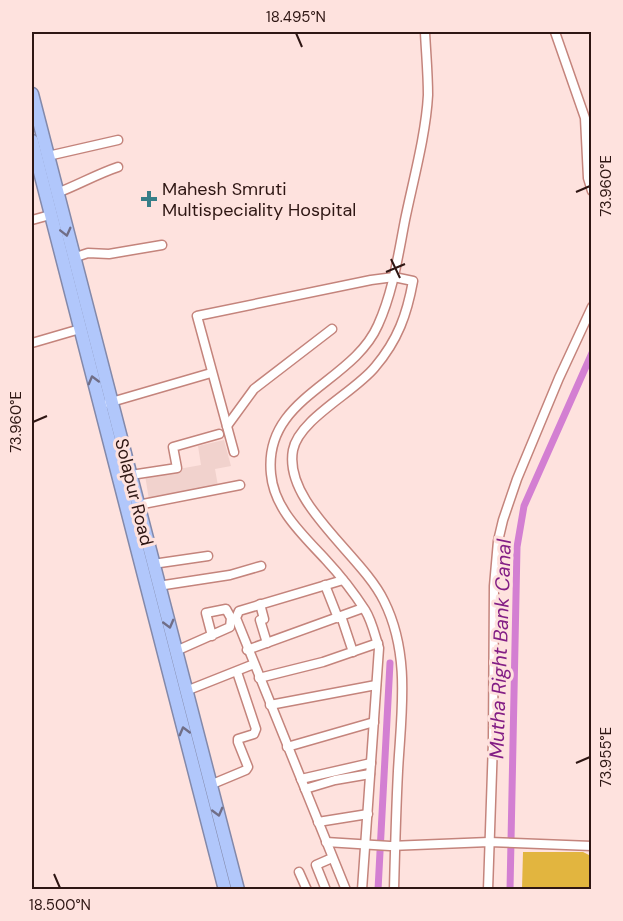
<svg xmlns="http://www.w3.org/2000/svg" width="623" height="921" viewBox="0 0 623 921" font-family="'DM Sans',sans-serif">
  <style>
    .built { fill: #f1d2cd }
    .green { fill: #e2b53f }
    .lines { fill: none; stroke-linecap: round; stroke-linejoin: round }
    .canal { stroke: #d37fd2; stroke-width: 7 }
    .minor-casing { stroke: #c4847c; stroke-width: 11 }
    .highway-casing { stroke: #8389aa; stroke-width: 15 }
    .minor { stroke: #fff; stroke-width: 8 }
    .highway { stroke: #b1c7fb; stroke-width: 12 }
    .oneway { stroke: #706e87 }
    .ticks { fill: none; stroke: #2e1613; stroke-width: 2 }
    .poi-dot { fill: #377e88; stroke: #fee2de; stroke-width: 2 }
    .labels { text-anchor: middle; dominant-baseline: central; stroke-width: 6; stroke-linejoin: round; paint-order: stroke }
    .poi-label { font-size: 18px; fill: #2e1613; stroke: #fee2de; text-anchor: start }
    .street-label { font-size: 18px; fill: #2e1613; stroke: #fee2de }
    .water-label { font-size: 20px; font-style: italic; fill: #831e85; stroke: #fee2de }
    .neatline { fill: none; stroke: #2e1613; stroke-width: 2 }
    .ticks-label { font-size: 15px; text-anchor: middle; fill: #2e1613 }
  </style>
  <rect width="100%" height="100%" fill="#fee2de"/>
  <path class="built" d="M224,440L231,466L215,469L218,486L149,500L145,475L201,465L198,446Z"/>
  <path class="green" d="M523,852H583L589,855L590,889H522Z"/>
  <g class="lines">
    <g class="canal">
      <path d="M378,890L390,663"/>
      <path d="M510,890L517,547L524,506L592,353"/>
    </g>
    <defs>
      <g id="minor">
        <path d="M555,32L585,118L588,178L592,191"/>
        <path d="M48,156L118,140"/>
        <path d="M57,193C78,185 97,174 118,167"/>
        <path d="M32,220L50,215"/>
        <path d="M73,258L88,253L109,254L162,245"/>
        <path d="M32,343L80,329"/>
        <path d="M108,403L211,373"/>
        <path d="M227,426L254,389L332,329"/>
        <path d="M234,452L197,316L371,280L394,277L413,281C407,314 398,340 375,367C355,392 299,419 293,450C283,503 362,555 384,601C411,655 401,714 398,771C396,811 395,850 394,890"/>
        <path d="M131,475L177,468L173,447L219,434"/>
        <path d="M138,505L240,485"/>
        <path d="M153,564L208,556"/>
        <path d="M343,580L239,611L236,618L346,890"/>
        <path d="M325,585L338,618"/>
        <path d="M158,586L230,575L261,566"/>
        <path d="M260,604L264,619L260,620L267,643"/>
        <path d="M341,616L353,652"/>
        <path d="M247,650L363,608"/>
        <path d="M176,651L230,627L231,618L226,609L206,613L212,636"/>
        <path d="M259,678L323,662L378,643"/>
        <path d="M186,691L254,664"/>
        <path d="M270,705L376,685"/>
        <path d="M287,747L374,722"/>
        <path d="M301,779L371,763"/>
        <path d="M210,785L246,770L248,767L238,742V739L254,734L256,729L237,672"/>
        <path d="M305,789L335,780L370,774"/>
        <path d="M318,822L368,814"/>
        <path d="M326,842L390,846L489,842L592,846"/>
        <path d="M299,872L307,890"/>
        <path d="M326,890L316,865L332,858"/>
        <path d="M362,890L379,648C375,636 372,621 365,610C354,593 340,575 326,560C303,535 274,509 271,474C263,397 352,384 378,325C393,292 398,256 405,220C413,181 426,134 428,95C428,74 426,53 425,32"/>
        <path d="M488,890L493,742L494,586L498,541L503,520L517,479L559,378L592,307"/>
      </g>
      <g id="highway">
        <path d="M32,94L238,890"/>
        <path d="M32,141L225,890"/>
      </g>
    </defs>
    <use href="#minor" class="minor-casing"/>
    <use href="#highway" class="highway-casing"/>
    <use href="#minor" class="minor"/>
    <use href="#highway" class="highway"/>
  </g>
  <defs><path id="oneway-chevron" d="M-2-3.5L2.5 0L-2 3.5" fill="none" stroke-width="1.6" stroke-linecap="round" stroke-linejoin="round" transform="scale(1.5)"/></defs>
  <g class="oneway">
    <use href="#oneway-chevron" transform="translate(66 232) rotate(76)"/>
    <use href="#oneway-chevron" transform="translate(93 380) rotate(-105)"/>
    <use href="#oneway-chevron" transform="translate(169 624) rotate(75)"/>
    <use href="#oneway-chevron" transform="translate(184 731) rotate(-105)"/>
    <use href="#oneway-chevron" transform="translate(218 812) rotate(75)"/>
  </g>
  <path class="ticks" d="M296,33L302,47M576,192L590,186M391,259L400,278M386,272L405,264M33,422L47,416M576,763L590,757M54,874L60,888"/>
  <path class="poi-dot" d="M146 190h6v6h6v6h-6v6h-6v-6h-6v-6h6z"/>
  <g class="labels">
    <g class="poi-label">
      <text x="162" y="189">Mahesh Smruti<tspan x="162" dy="21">Multispeciality Hospital</tspan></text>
    </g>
    <g class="street-label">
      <text transform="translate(134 492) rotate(76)">Solapur Road</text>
    </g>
    <g class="water-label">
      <text transform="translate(500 649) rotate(-88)">Mutha Right Bank Canal</text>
    </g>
  </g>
  <rect width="623" height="921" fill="none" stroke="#fee2de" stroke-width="66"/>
  <rect x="33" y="33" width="557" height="855" class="neatline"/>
  <g class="ticks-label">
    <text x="296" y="22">18.495°N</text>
    <text transform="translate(606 186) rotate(-90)" y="5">73.960°E</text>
    <text transform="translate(16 422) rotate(-90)" y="5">73.960°E</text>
    <text transform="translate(606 757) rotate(-90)" y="5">73.955°E</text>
    <text x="60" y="910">18.500°N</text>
  </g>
</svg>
